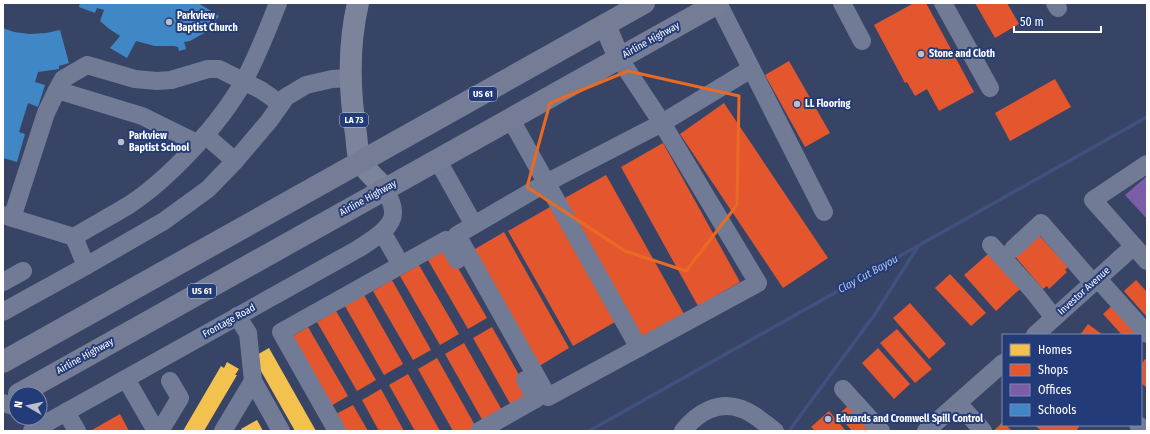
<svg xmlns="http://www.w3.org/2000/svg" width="1150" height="434" viewBox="0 0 1150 434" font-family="'Fira Sans Condensed',sans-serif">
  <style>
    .homes { fill: #f2c14e }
    .shops { fill: #e4572e }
    .offices { fill: #7b5ea7 }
    .schools { fill: #3f88c5 }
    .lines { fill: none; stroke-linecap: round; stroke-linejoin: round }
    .stream { stroke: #40507f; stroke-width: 3.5 }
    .minor { stroke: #727b95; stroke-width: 18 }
    .major { stroke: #7c849c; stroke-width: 22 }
    .highway { stroke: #747d95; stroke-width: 22 }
    .marked { fill: none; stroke: #ea6a24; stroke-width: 3; stroke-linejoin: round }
    .poi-dot { fill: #b9bec9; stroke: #243b7a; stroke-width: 1.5 }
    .labels { text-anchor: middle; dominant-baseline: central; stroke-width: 4; stroke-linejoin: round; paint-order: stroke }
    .shield { fill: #243b7a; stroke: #bdc4d7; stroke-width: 1 }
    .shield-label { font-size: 9px; font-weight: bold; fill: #fff }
    .poi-label { font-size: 10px; font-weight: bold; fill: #fff; stroke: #243b7a; text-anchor: start }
    .street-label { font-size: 10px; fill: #fff; stroke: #243b7a }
    .water-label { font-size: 11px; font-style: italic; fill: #b2c3ec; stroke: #243b7a }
  </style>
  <rect width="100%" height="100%" fill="#384466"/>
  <g class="homes">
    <path d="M269,348L316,431H295L253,357Z"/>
    <path d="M227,362L239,369L235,375H237L204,431H183L221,366L224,368Z"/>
    <path d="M257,420L263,431H242L241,429Z"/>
  </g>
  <g class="shops">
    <path d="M914,3H926L974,92L939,111L927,89L915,96L907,82L905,83L874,25Z"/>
    <path d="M975,3H1007L1019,24L995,38Z"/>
    <path d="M789,61L830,133L805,147L765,75Z"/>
    <path d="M1055,79L1071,107L1010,141L995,113Z"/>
    <path d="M724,103L828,258L783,288L680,134Z"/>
    <path d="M663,143L740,282L698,306L621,167Z"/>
    <path d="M606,175L684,314L641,338L563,199Z"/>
    <path d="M550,207L615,322L573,346L508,231Z"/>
    <path d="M504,232L569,348L536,368L470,252Z"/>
    <path d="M1037,233L1068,267L1065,270L1067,272L1049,289L1047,286L1043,289L1013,254Z"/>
    <path d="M447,249L487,318L468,329L428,260Z"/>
    <path d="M988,254L1020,289L996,311L964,275Z"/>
    <path d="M419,265L459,334L440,345L400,276Z"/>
    <path d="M950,274L986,313L971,326L935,288Z"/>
    <path d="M392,280L431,350L413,360L373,291Z"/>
    <path d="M1136,280L1147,292V317L1124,291Z"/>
    <path d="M364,295L403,364L384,375L345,306Z"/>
    <path d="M910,303L946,344L929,359L893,318Z"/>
    <path d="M1115,303L1141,335H1122L1103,314Z"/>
    <path d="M336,311L376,380L357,391L317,322Z"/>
    <path d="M1088,324L1103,335H1080Z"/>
    <path d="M308,327L348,396L329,407L289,338Z"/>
    <path d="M492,327L531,396L512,407L473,338Z"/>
    <path d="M897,329L932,369L915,383L880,343Z"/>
    <path d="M464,343L503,412L484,423L445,354Z"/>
    <path d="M878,348L910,384L894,399L862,363Z"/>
    <path d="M437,358L476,427L470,431H453L418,369Z"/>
    <path d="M1145,359L1147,360V388L1141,383V365Z"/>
    <path d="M408,374L440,431H415L389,385Z"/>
    <path d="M381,389L404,431H379L362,400Z"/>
    <path d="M850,404L874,431H852L838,415Z"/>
    <path d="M353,405L368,431H343L334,415Z"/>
    <path d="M829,411L846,431H815L811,427Z"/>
    <path d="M120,414L129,431H93L92,430Z"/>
    <path d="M1003,422V425H1006L1012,431H993Z"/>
    <path d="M1034,425H1077L1079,427L1076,431H1042Z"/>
  </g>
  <path class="offices" d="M1146,177L1147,178V219L1125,195Z"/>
  <g class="schools">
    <path d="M80,3H198L219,16L206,32L190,41L184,42L186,49L179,51L178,47L174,46H155L136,41L127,58L110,48L120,36L108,28L100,21L104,10L97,8L95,13L79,7Z"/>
    <path d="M3,28L14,32L30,34L46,33L60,30L69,63L59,66V69L38,72L35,82L45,85L38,107L28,103L19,132L25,134L17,162L3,158Z"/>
  </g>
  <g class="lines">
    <g class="stream">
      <path d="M589,431L1147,117"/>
      <path d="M789,431L875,314L917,248"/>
    </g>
    <g class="minor">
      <path d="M718,3L824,212"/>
      <path d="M842,3L862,41"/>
      <path d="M943,3L990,88"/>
      <path d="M1055,3L1058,8"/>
      <path d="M57,90L142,116L197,143"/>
      <path d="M510,118L639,348"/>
      <path d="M205,135L235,161"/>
      <path d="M437,159L474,225L457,235L548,397L758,283L662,123L619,58"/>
      <path d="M1147,164L1093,200L1147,261"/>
      <path d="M3,215L74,237C92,226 111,216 129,205C170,178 220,124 244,81C257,56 268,29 278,3"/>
      <path d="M12,218L46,113L57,90L63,79L87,65L135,79L157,81L171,80L208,69H219L261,90L281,104"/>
      <path d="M474,225L546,183L662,123L751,69"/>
      <path d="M382,232L401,265"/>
      <path d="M74,237L86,266"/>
      <path d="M991,245L1033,291L1054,318"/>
      <path d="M1013,249L1041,223L1093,283"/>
      <path d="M1098,279L1147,334"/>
      <path d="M3,282L23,271"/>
      <path d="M3,312L86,266L164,221L208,189L235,161L269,121L286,97L306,85L332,79L351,78"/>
      <path d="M237,316L248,333L253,381L281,431"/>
      <path d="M1035,335L1134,246"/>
      <path d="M126,379L156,431"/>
      <path d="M843,389L881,431"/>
      <path d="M3,403L16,407"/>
      <path d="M958,403L983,431"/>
      <path d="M66,412L77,431"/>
      <path d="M1138,425L1146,431"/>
      <path d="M32,431L358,249C370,241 394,228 393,212C393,203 388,196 385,188"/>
      <path d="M160,431L180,398L170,381"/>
      <path d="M223,431L253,381"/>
      <path d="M337,431L281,332L446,240L457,260"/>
      <path d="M479,431L536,399L525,380"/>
      <path d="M683,431C697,413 718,400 742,409C754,413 765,424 775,431"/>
      <path d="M926,431L1003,363"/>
    </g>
    <path class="major" d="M358,3C348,46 349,90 356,134C357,142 357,153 360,161C363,167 379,183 385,188"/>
    <g class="highway">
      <path d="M605,25L619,58"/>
      <path d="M3,362L644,3"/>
      <path d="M19,394L718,3"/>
    </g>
  </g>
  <path class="marked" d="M628,71L739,96L737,205L686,271L625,251L527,187L550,103Z"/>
  <g class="poi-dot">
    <circle cx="169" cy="22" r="4"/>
    <circle cx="921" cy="54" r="4"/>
    <circle cx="797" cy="104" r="4"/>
    <circle cx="121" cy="142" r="4"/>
    <circle cx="828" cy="419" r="4"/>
  </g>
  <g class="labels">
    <g class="shield">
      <rect x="469" y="87" width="28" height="14" rx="3"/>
      <rect x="340" y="113" width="28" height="14" rx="3"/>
      <rect x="188" y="284" width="28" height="14" rx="3"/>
    </g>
    <g class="shield-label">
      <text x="483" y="94">US 61</text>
      <text x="354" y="120">LA 73</text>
      <text x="202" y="291">US 61</text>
    </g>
    <g class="poi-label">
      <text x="177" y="16">Parkview<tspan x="177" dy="12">Baptist Church</tspan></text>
      <text x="929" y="54">Stone and Cloth</text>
      <text x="805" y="104">LL Flooring</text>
      <text x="129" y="136">Parkview<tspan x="129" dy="12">Baptist School</tspan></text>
      <text x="836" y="419">Edwards and Cromwell Spill Control</text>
    </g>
    <g class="street-label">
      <text transform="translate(651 40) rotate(-29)">Airline Highway</text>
      <text transform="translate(368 198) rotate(-29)">Airline Highway</text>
      <text transform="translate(1084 291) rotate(-42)">Investor Avenue</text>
      <text transform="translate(229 321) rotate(-29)">Frontage Road</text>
      <text transform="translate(85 356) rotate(-29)">Airline Highway</text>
    </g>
    <g class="water-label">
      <text transform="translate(868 274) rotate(-29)">Clay Cut Bayou</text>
    </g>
  </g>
  <rect width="1150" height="434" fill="none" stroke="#ffffff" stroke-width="8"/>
  <rect x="1002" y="334" width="140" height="92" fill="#243b7a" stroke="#7c89af"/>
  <rect x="1010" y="344" width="20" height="12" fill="#f2c14e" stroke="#7c89af"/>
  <text x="1038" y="354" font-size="12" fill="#ffffff">Homes</text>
  <rect x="1010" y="364" width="20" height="12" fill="#e4572e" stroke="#7c89af"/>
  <text x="1038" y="374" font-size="12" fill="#ffffff">Shops</text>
  <rect x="1010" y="384" width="20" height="12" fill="#7b5ea7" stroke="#7c89af"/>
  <text x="1038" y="394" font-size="12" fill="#ffffff">Offices</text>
  <rect x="1010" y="404" width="20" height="12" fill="#3f88c5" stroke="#7c89af"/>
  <text x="1038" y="414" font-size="12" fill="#ffffff">Schools</text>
  <g transform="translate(28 406) rotate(279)"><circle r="19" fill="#243b7a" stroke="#7c89af"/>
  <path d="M0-3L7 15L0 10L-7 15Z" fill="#b9bec9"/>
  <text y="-6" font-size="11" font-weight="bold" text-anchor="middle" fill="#ffffff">N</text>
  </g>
  <path d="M1014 26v6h87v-6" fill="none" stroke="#ffffff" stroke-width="2"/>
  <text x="1020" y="26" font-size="12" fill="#ffffff" stroke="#243b7a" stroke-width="3" paint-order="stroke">50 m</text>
</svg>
